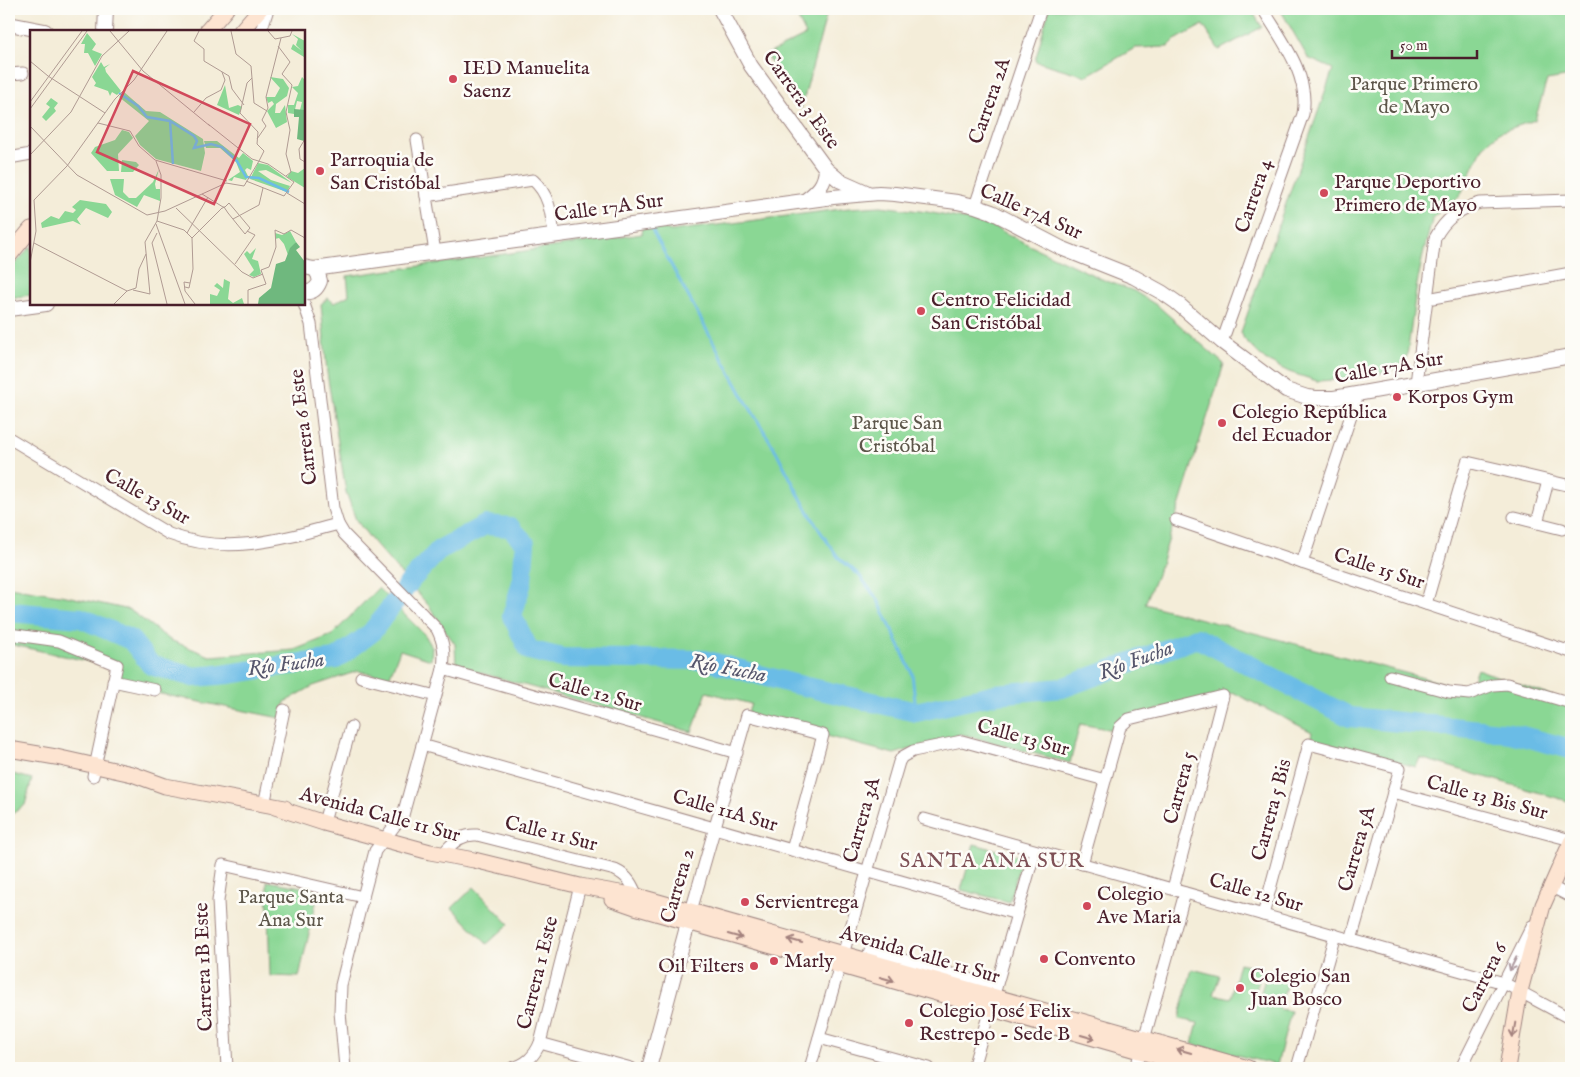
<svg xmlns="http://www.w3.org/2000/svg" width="1580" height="1077" viewBox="0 0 1580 1077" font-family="'IM FELL English',serif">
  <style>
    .green { fill: #8ad794; stroke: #6a7b60 }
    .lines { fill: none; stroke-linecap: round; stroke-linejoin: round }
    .stream { stroke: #6bbce6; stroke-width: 3 }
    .river { stroke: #6bbce6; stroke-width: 20 }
    .minor-casing { stroke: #9f8682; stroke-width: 13 }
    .tertiary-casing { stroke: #9f8682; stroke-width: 16 }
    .secondary-casing { stroke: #9f8682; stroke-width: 17 }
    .minor { stroke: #fff; stroke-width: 11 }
    .tertiary { stroke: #fff; stroke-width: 14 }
    .secondary { stroke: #fde4d1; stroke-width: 15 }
    .oneway { stroke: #a4827e }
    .oneway2 { stroke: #ae9aa0 }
    .poi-dot { fill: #d1495b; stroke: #fdfcf7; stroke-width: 2 }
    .labels { text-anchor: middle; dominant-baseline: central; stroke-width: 5; stroke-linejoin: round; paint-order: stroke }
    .poi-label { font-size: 20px; fill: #4a1f2b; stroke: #fdfcf7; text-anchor: start }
    .park-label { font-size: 20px; fill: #5d564a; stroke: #fdfcf7 }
    .street-label { font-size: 20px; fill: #4a1f2b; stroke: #fdfcf7 }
    .water-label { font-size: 21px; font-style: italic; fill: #56566c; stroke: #fdfcf7 }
    .neighbourhood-label { font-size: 21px; letter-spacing: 1px; fill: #7e5056; stroke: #fdfcf7 }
    .inset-river { fill: none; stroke: #6bbce6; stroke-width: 2.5 }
    .inset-road { fill: none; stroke: #b09b93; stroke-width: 1 }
    .view { fill: #d1495b; fill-opacity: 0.15; stroke: #d1495b; stroke-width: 2.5 }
    .inset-edge { fill: none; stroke: #4a1f2b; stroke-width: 2.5 }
  </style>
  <rect width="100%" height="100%" fill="#fdfcf7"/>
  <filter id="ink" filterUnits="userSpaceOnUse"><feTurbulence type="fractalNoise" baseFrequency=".02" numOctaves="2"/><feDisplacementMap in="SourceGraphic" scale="10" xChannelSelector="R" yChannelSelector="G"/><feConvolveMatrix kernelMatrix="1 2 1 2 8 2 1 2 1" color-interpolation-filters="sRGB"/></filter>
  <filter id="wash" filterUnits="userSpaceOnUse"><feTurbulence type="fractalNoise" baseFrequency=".0096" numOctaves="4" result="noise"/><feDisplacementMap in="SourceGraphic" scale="20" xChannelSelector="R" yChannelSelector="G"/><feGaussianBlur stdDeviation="1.12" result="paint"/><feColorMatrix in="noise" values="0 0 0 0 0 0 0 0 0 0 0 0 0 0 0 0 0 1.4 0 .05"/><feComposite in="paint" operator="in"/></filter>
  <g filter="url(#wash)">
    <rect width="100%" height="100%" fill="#f4edd9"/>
    <g class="green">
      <path d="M793,9H828L801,109L766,55L806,35Z"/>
      <path d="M1049,9H1251L1262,27L1219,50L1203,25L1175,40L1168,47L1135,48L1086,76L1035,61Z"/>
      <path d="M1280,9H1571V76L1547,80L1535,120L1500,132L1483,147L1460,196L1433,217L1424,250L1417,284L1407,356L1400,367L1385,372L1351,379L1317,381L1289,372L1265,360L1244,339L1241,332L1333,69L1308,58Z"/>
      <path d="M881,206L927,212L974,221L996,228L1031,246L1104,280L1134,291L1158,306L1224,364L1160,567L1145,604L1469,690L1477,669L1571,703V802L1420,758L1416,767L1310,740L1312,732L1234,693L1119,718L1113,730L1080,724L1070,763L961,734L894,754L747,715L751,704L707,692L692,732L456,666L455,644L445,630L429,606L373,542L356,520L346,492L327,373L321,304L328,298L334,303L349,295L347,276L456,261L642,234L643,228L656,226L671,231L849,208Z"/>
      <path d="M31,246V295L9,298V271Z"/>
      <path d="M9,587L66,596L130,610L170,640L210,656L294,650L332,635L378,588L425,635L432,647L431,660L400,650L389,678L358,671L313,686L285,702L280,718L116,685L119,668L9,644Z"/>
      <path d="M9,773L32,779L25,805L9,816Z"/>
      <path d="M974,844L1022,857L1009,902L961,890Z"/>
      <path d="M267,881L319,890L299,977L270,976Z"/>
      <path d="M474,887L509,924L487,944L452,908Z"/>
      <path d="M1239,963L1262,968L1253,1002L1257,1004L1268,970L1289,976L1279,1009L1291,1011L1277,1065L1192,1044L1198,1023L1179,1019L1192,969L1220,976L1213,994L1230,998Z"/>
    </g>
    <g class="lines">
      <path class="stream" d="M652,230L744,398L776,451L800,497L820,531L838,557L859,575L878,600L912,673L916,712"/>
      <path class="river" d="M9,612L81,618L131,640L151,665L194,677L228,674L281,666L336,659L371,633L412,579L439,550L485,525L510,527L525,543L522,582L512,616L529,650L562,658L704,660L790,683L916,712L996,694L1062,688L1197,638L1350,717L1510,733L1571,749"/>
    </g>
  </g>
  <g filter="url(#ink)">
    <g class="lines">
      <defs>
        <g id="minor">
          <path d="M261,31L268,9"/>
          <path d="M9,74L23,73"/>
          <path d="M417,140L435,252"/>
          <path d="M9,158L31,154"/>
          <path d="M426,196L533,180C550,195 551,214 554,235"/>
          <path d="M975,206L1041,9"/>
          <path d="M1427,299L1571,273"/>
          <path d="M304,304L311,324L333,508L338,524L344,534L437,629C444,643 445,654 443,669L403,815L375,851L363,897L341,985L340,1012L345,1068"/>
          <path d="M1222,342L1303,114C1310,75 1282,41 1263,9"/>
          <path d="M1416,383L1435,238C1445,219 1459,209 1480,203L1571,200"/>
          <path d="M9,438L169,534C227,556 280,540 338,524"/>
          <path d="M1514,517L1562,529"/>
          <path d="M1176,520L1302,563L1571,652"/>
          <path d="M1537,523L1548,481"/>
          <path d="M1302,563L1358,394"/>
          <path d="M1426,604L1467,462L1571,486"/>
          <path d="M9,634L59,641L117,665L93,776"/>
          <path d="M443,669L737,753"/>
          <path d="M1390,676L1449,692L1469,694L1493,685L1507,684L1571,703"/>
          <path d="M361,677L436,696"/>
          <path d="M113,681L155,690"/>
          <path d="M422,745L1017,914"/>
          <path d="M1393,792L1571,840"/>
          <path d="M264,805L284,710"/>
          <path d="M326,815L351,727"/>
          <path d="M924,819L1504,983L1571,1019"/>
          <path d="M447,849C455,840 464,834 477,835L615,870C628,876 632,884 637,896"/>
          <path d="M1082,864L1120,727L1129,719L1137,717L1223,696L1173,889"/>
          <path d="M1552,887L1571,897"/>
          <path d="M691,911L747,715L823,735L792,850"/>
          <path d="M1263,915L1309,744L1400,768L1351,940"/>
          <path d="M867,960L870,950L996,987"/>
          <path d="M819,1038L929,1068"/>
          <path d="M540,1043L631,1068"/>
          <path d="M227,1068L218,901L223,865L363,897"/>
          <path d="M512,1068C526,1064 534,1057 540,1043L580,886"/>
          <path d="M810,1068L899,762L902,757L913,751L962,741L1105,780"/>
          <path d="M973,1068L1035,851"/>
          <path d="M1136,1068L1185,893"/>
          <path d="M1297,1068L1335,935"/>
          <path d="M1461,1068L1532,926"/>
        </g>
        <g id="tertiary">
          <path d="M720,9L751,66L826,169L839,180L866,192"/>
          <path d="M9,24L45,31"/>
          <path d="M105,31L106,9"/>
          <path d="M806,200C818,191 825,184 826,169"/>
          <path d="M304,267L314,269L318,274L320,281C317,289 312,293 304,292"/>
          <path d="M314,269L833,197L879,193L895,194L957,202L975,206L992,212L1061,248L1134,277L1163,293L1176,302L1222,342L1286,390L1307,397L1316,398H1334L1571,356"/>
          <path d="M9,309L46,304"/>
          <path d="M649,1068L691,912"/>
        </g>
        <g id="secondary">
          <path d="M207,31L226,9"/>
          <path d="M241,31L260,9"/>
          <path d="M9,256L31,229"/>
          <path d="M9,749L56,757L132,774L165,786L285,808"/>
          <path d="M275,807L324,823L430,852L474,860L580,886L637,896L1248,1068"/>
          <path d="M612,899L635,907L1199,1068"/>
          <path d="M1507,1068L1520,991L1543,905L1571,842"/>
        </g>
      </defs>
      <use href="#minor" class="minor-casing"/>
      <use href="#tertiary" class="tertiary-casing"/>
      <use href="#secondary" class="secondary-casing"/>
      <use href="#minor" class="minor"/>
      <use href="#tertiary" class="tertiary"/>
      <use href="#secondary" class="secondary"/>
    </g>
    <defs><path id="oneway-shaft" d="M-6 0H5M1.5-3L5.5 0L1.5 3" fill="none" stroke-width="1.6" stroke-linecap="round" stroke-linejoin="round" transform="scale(1.25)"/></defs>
    <g class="oneway">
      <use href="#oneway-shaft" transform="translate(735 936) rotate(16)"/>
      <use href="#oneway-shaft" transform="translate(795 941) rotate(-164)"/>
      <use href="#oneway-shaft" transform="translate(887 979) rotate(16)"/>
      <use href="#oneway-shaft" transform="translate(1514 1030) rotate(100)"/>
      <use href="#oneway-shaft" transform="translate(1088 1037) rotate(16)"/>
      <use href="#oneway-shaft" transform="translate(1184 1051) rotate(-164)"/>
    </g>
    <use class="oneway2" href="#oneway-shaft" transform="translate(1513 964) rotate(117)"/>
  </g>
  <g class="poi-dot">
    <circle cx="453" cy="79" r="5"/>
    <circle cx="320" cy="171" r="5"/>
    <circle cx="1324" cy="193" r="5"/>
    <circle cx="921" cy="311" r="5"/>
    <circle cx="1397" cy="397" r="5"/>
    <circle cx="1222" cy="423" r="5"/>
    <circle cx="745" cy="902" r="5"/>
    <circle cx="1087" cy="906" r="5"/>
    <circle cx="1044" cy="959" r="5"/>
    <circle cx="774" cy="961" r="5"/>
    <circle cx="754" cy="966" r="5"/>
    <circle cx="1240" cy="988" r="5"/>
    <circle cx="909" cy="1023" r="5"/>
  </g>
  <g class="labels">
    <g class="poi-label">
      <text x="463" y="68">IED Manuelita<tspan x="463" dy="23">Saenz</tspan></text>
      <text x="330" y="160">Parroquia de<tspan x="330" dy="23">San Cristóbal</tspan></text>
      <text x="1334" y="182">Parque Deportivo<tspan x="1334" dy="23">Primero de Mayo</tspan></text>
      <text x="931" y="300">Centro Felicidad<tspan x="931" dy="23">San Cristóbal</tspan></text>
      <text x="1407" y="397">Korpos Gym</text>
      <text x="1232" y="412">Colegio República<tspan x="1232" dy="23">del Ecuador</tspan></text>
      <text x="1097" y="894">Colegio<tspan x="1097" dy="23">Ave Maria</tspan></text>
      <text x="755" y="902">Servientrega</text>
      <text x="1054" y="959">Convento</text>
      <text x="784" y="961">Marly</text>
      <text x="744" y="966" text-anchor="end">Oil Filters</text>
      <text x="1250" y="976">Colegio San<tspan x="1250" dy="23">Juan Bosco</tspan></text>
      <text x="919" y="1011">Colegio José Felix<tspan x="919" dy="23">Restrepo - Sede B</tspan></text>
    </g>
    <g class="park-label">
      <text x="1414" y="84">Parque Primero<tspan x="1414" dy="23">de Mayo</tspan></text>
      <text x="897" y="423">Parque San<tspan x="897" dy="23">Cristóbal</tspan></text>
      <text x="291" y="897">Parque Santa<tspan x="291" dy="23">Ana Sur</tspan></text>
    </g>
    <g class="street-label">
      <text transform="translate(801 100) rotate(54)">Carrera 3 Este</text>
      <text transform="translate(990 101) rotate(-71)">Carrera 2A</text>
      <text transform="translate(1254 196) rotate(-71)">Carrera 4</text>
      <text transform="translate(609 208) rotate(-8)">Calle 17A Sur</text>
      <text transform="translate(1031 212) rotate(24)">Calle 17A Sur</text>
      <text transform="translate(1389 368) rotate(-10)">Calle 17A Sur</text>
      <text transform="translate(304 427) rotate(-97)">Carrera 6 Este</text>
      <text transform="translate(147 497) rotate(29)">Calle 13 Sur</text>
      <text transform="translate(1379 569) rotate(18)">Calle 15 Sur</text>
      <text transform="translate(595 693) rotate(16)">Calle 12 Sur</text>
      <text transform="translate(1023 738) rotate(15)">Calle 13 Sur</text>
      <text transform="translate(1180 788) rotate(-75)">Carrera 5</text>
      <text transform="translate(1487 798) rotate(15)">Calle 13 Bis Sur</text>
      <text transform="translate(1272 810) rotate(-75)">Carrera 5 Bis</text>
      <text transform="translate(725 811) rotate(16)">Calle 11A Sur</text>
      <text transform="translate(380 815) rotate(15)">Avenida Calle 11 Sur</text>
      <text transform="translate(862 820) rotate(-74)">Carrera 3A</text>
      <text transform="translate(551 834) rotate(14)">Calle 11 Sur</text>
      <text transform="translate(1357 849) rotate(-74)">Carrera 5A</text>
      <text transform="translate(678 886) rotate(-74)">Carrera 2</text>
      <text transform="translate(1256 893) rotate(16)">Calle 12 Sur</text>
      <text transform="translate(920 955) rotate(16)">Avenida Calle 11 Sur</text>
      <text transform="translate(204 967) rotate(-92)">Carrera 1B Este</text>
      <text transform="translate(538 973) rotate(-76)">Carrera 1 Este</text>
      <text transform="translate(1485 978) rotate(-63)">Carrera 6</text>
    </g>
    <g class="water-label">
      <text transform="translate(1136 661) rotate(-20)">Río Fucha</text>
      <text transform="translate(286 665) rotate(-7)">Río Fucha</text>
      <text transform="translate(728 669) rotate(11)">Río Fucha</text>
    </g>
    <g class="neighbourhood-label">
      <text x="992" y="861">SANTA ANA SUR</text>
    </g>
  </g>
  <g transform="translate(30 30)">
    <rect width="275" height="275" fill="#f4edd9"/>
    <path d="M57,3L66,14L62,20L72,24L65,36L58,23H54L55,14H51ZM262,4L275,11L274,27L261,19L263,14L272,21L266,15L268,9ZM71,32L74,37L80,34L75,38L76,42L91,61L87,65L82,62L80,66L78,61L64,56L66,53L62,47ZM240,47L253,49L259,58L257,66L246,74L245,83H250L255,75L257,92L246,98L237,81L244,74L242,71L238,73L236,67H245L250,58ZM272,47L275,50V80H270L272,72L267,71L264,84L258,83V75H264L268,63L262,57L268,56ZM195,55L199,78L208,75L212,77L209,85L187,75ZM94,62L116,81L130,82L173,109L175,123L171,141L126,129L110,115L105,106L119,91L89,67ZM21,68L28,73L24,78L26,81L16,91L12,87L20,77L16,74ZM92,100L99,102L103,108L88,124L89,141H77L61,123L65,117L85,110ZM174,111H187L209,128L213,123L223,131L221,140L217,138L215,140L218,146L216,150L204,147L202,151L198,150L210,142L206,132L190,118H176ZM92,130L106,132L109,135L103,142H91ZM228,133L238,135L262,153L236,140L228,141L241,150L260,156L257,162L220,149ZM275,138V158L257,147L261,141L268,143ZM129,139L125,154L126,159H130V171L114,165L107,177L85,165L80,149H94L93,162L99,168H106L123,152ZM50,170L76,174L82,182L78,188L56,178L47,189L51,195L43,191L12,198L11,193L21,186L29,189L35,181L43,183L46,180L42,177ZM260,201L266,212L258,225L254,214L249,208L245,209V203L252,205ZM226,218L222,229L228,231L231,244L224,247L219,245L224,240L214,224L217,221L220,224ZM194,249L200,252L198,269L203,273L212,268L214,274H180V264L187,266L190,260L184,256L187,253L193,258Z" fill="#8ad794"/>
    <path d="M264,79L275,80V116L274,111L267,109L269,87H264ZM266,212L270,217L266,220L275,232V274H228L229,268L241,258L246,234L255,231L260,218Z" fill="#6fb87e"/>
    <path class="inset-river" d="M89,63L108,76L117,87L140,91L164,106L167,111L164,118L181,114L192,117L207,131L216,147L229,148L259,162M140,91L143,134"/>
    <path class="inset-road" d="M80,1L113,41L180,96M169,1L164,11L174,19V31L199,46L202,59L214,75M201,1L206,24L221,36L224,73L237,81M238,1L245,9L260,6L262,1M248,16L260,32L252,44L262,55L256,82L260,100L256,124L261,142L256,146M0,31L18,46L75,83M222,48L217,53L210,83L228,102L227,114L234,121L229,131M0,72L52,1M0,79L57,1M164,82L176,68L191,60L195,50L192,42M68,93L100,101L109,116L125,130L197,151M178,94L222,129L238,134L264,152L254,166L216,151M0,96L47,145L117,185L135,181L196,153L214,156L229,131M227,109L236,96L232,90L238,78L236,67L251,8M275,109L269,119L270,129L275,132M0,125L41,82L72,26L99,1M257,163L275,174M146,178L212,242L223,248L233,244M203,189L229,175L233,158M127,191L154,200L162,208M126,194L155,274M127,203L122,213L137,274M157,203L178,167M4,213L97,261L106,258M0,233L6,201L4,170L37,136L85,69L104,50L137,1M205,234L225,205L217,201M160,253L154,252L155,261L165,274M155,257L159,258L163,239L162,208L192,178H193L194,177H195L199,173L220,198L215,204L198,183L194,177H193L172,164M106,258L109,239L116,224M103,260L120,264L115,212L127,191L131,168V145L126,131M84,274L97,261M218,274V260L236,254L231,240L239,237L246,217L245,200L254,204L261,200L275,208"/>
    <path class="view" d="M103,41L220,94L184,174L67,122Z"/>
    <rect width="275" height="275" class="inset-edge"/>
  </g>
  <rect width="1580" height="1077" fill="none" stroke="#fdfcf7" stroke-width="30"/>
  <path d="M1392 50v8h85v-8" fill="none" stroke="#4a1f2b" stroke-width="2.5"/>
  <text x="1400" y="50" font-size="15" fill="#4a1f2b" stroke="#fdfcf7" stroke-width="4" paint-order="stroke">50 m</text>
</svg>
